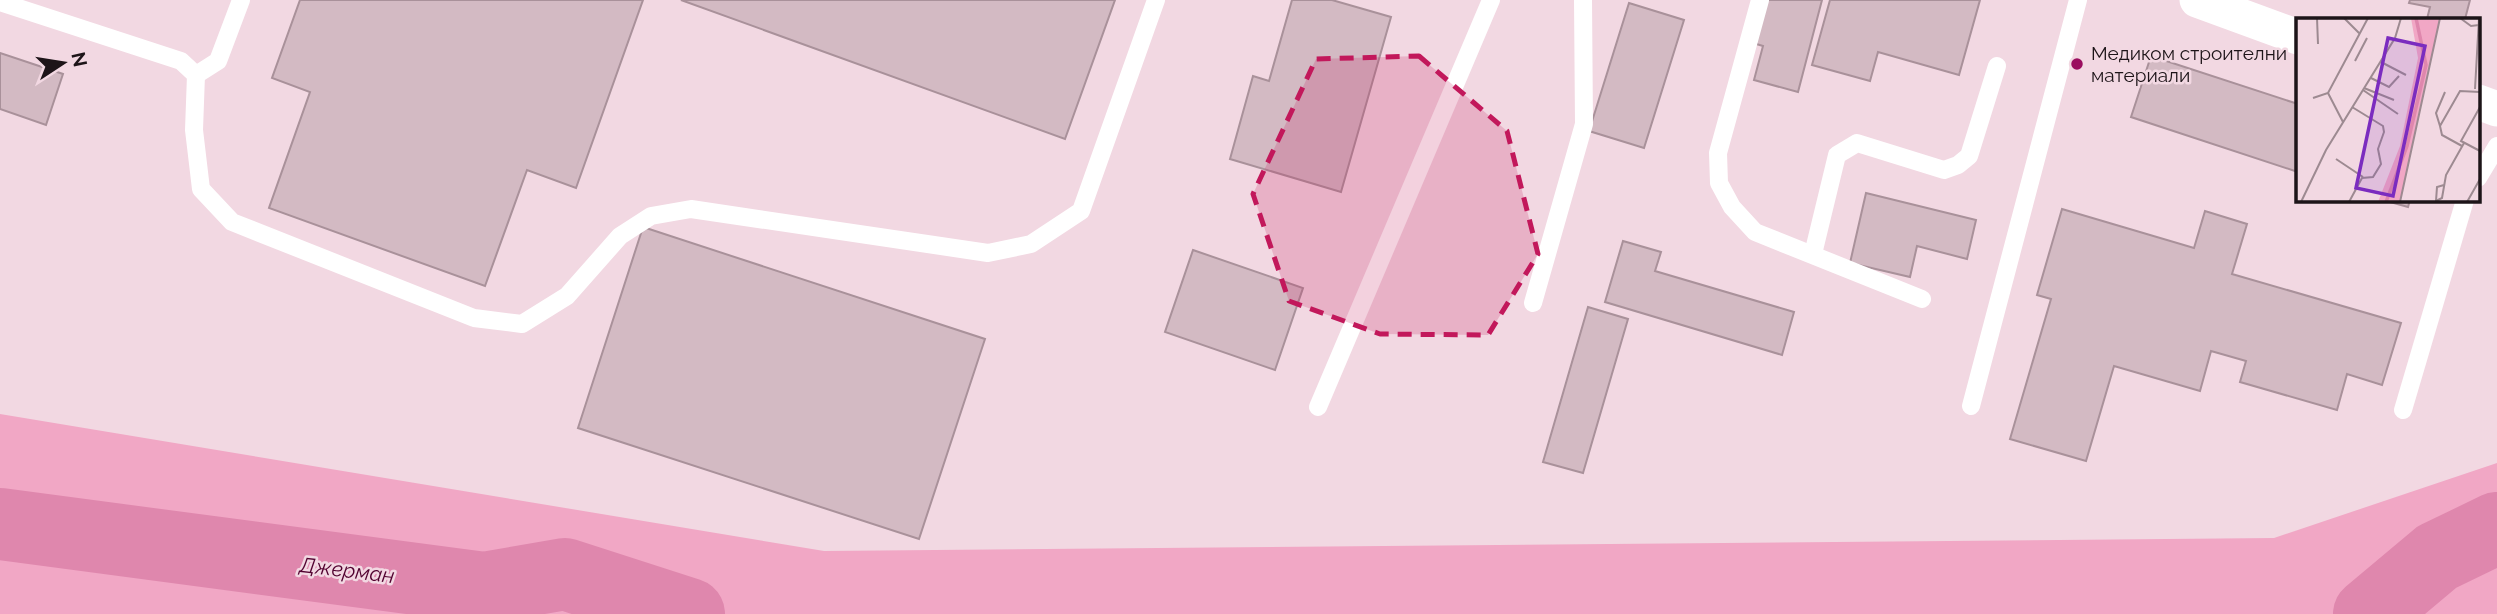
<svg xmlns="http://www.w3.org/2000/svg" width="2497" height="614" viewBox="0 0 2497 614" font-family="Raleway,sans-serif">
  <style>
    .green { fill: #f1a7c5 }
    .lines { fill: none; stroke-linecap: round; stroke-linejoin: round }
    .river { stroke: #df87ad; stroke-width: 72 }
    .building { fill: #d3bac3; stroke: #a9919a; stroke-width: 2 }
    .lane { stroke: #fff; stroke-width: 18 }
    .street { stroke: #fff; stroke-width: 35 }
    .marked { fill: #c2185b; fill-opacity: 0.2; stroke: #c2185b; stroke-width: 5; stroke-dasharray: 14 9; stroke-linejoin: round }
    .poi-dot { fill: #9a0d5f; stroke: #f2d8e2; stroke-width: 2.5 }
    .labels { text-anchor: middle; dominant-baseline: central; stroke-width: 5; stroke-linejoin: round; paint-order: stroke }
    .poi-label { font-size: 19px; fill: #1d1418; stroke: #f2d8e2; text-anchor: start }
    .water-label { font-size: 21px; font-style: italic; fill: #520230; stroke: #f2d8e2 }
    .inset-river { fill: none; stroke: #df87ad; stroke-width: 3.5 }
    .inset-road { fill: none; stroke: #9d8a91; stroke-width: 2 }
    .view { fill: #7b2cbf; fill-opacity: 0.15; stroke: #7b2cbf; stroke-width: 3.5 }
    .inset-edge { fill: none; stroke: #1d1418; stroke-width: 3.5 }
  </style>
  <rect width="100%" height="100%" fill="#f2d8e2"/>
  <path class="green" d="M0,414L824,551L2274,538L2497,463V614H0Z"/>
  <g class="lines">
    <g class="river">
      <path d="M0,524L484,588L565,574L689,614"/>
      <path d="M2369,614L2437,557L2497,528"/>
    </g>
  </g>
  <g class="building">
    <path d="M300,0H643L576,188L527,170L485,286L269,208L310,92L272,78Z"/>
    <path d="M681,0H1115L1065,139Z"/>
    <path d="M1292,0H1332L1391,17L1341,192L1230,159L1253,76L1269,81Z"/>
    <path d="M1764,0H1822L1798,92L1754,80L1763,46L1753,43Z"/>
    <path d="M1830,0H1980L1959,75L1878,52L1870,81L1812,65Z"/>
    <path d="M2410,0H2470L2465,19H2427L2430,7L2409,3Z"/>
    <path d="M1629,3L1684,20L1644,148L1589,131Z"/>
    <path d="M0,53L63,74L46,125L0,109Z"/>
    <path d="M2151,56L2298,104V172L2131,117Z"/>
    <path d="M1866,193L1976,220L1967,259L1917,246L1910,277L1850,263Z"/>
    <path d="M2383,200H2410L2408,207Z"/>
    <path d="M2062,209L2194,248L2205,211L2247,224L2232,274L2401,323L2382,385L2347,374L2337,410L2240,382L2246,361L2211,351L2200,391L2114,366L2086,461L2010,439L2051,299L2037,295Z"/>
    <path d="M643,227L985,339L919,539L578,428Z"/>
    <path d="M1623,241L1661,252L1655,271L1794,312L1782,355L1605,302Z"/>
    <path d="M1193,250L1303,288L1275,370L1165,332Z"/>
    <path d="M1588,307L1628,319L1583,473L1543,462Z"/>
  </g>
  <g class="lines">
    <g class="lane">
      <path d="M1760,0L1718,153L1719,183L1732,207L1755,232L1922,299"/>
      <path d="M0,2L181,61L196,75L194,130L201,189L232,222L474,318L522,324L567,296L620,236L651,216L691,209L988,253L1031,244L1081,211L1156,0"/>
      <path d="M196,75L218,61L241,0"/>
      <path d="M2478,178L2497,146"/>
      <path d="M1813,254L1837,155L1857,143L1944,170L1958,165L1969,156L1997,66"/>
      <path d="M1533,303L1584,124L1583,0"/>
      <path d="M1971,406L2078,0"/>
      <path d="M1318,407L1491,0"/>
      <path d="M2403,410L2465,200"/>
    </g>
    <g class="street">
      <path d="M2197,0L2298,37"/>
      <path d="M2478,102L2497,109"/>
    </g>
  </g>
  <path class="marked" d="M1419,56L1507,131L1538,254L1488,335L1380,334L1289,301L1253,194L1316,59Z"/>
  <circle class="poi-dot" cx="2077" cy="64" r="7"/>
  <g class="labels">
    <g class="poi-label">
      <text x="2091" y="53">Медиком строителни<tspan x="2091" dy="22">материали</tspan></text>
    </g>
    <g class="water-label">
      <text transform="translate(347 570) rotate(7)">Джерман</text>
    </g>
  </g>
  <g transform="translate(2296 18)">
    <rect width="184" height="184" fill="#f2d8e2"/>
    <path d="M115,0H144L104,184H82L104,128L122,40Z" fill="#f1a7c5"/>
    <path class="inset-river" d="M90,184L111,128L130,47L120,0"/>
    <path class="inset-road" d="M21,0L22,26M48,0L64,16M164,0L175,8L183,7M59,43L71,20M85,44L110,57M75,60L93,69L103,58M68,70L98,82M179,71L183,0M67,72L102,96M149,74L140,95L144,108L164,73L184,74M32,75L47,104M17,80L32,75L72,0M184,89L165,123L184,133M144,108L146,117L166,128M40,141L67,159M148,167L141,169L140,183L146,180L150,157L168,125M5,184L30,132L99,20L105,0M53,184L66,160L77,159L85,146L82,131L88,114L87,108L56,89M104,184L144,0M171,184L184,161"/>
    <path class="view" d="M92,20L129,28L97,178L60,170Z"/>
    <rect width="184" height="184" class="inset-edge"/>
  </g>
  <g transform="translate(63 63) rotate(78)" stroke="#f2d8e2" stroke-width="5" paint-order="stroke">
  <path d="M0-5L12 26L0 18L-12 26Z" fill="#1d1418"/>
  <text y="-10" font-size="19" font-weight="bold" text-anchor="middle" fill="#1d1418">N</text>
  </g>
</svg>
